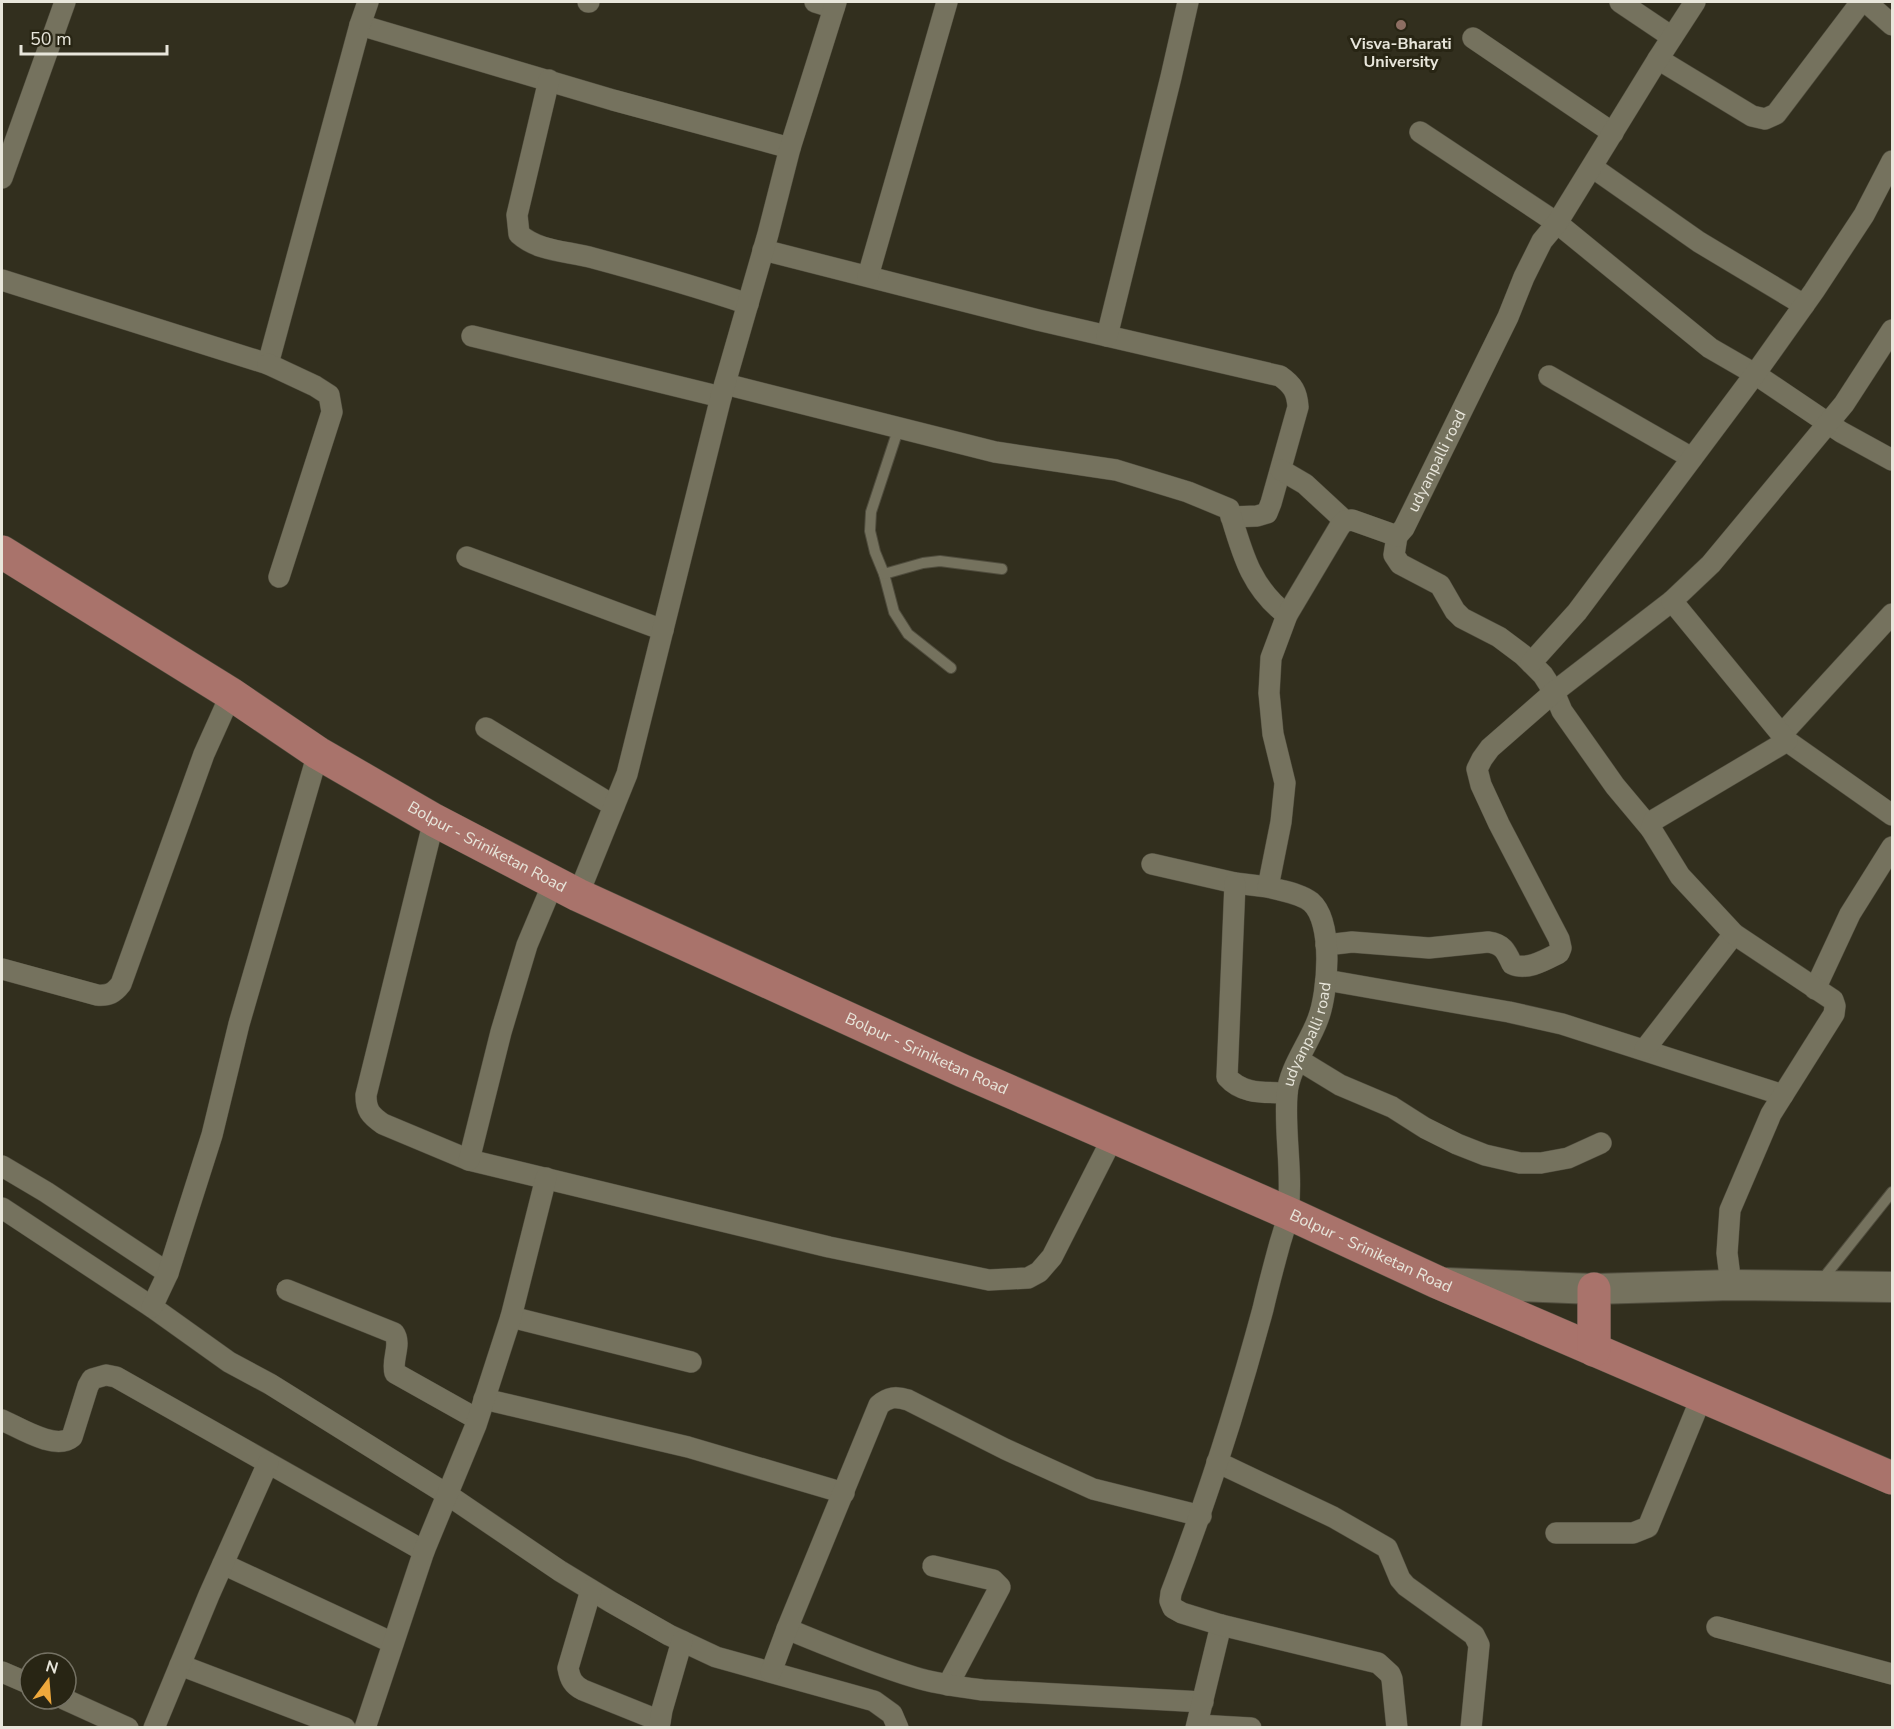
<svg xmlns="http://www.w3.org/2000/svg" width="1894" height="1729" viewBox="0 0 1894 1729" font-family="'Nunito Sans',sans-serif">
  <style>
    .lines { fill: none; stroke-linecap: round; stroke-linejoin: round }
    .lane-casing { stroke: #504d3e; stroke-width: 12 }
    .street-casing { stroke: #504d3e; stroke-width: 22 }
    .secondary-casing { stroke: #504d3e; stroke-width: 32 }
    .primary-casing { stroke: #504d3e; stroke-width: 34 }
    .lane { stroke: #75725e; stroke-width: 10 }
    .street { stroke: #75725e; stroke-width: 21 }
    .secondary { stroke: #75725e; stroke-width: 30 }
    .primary { stroke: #a9736b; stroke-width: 33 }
    .education-dot { fill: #8d6e63; stroke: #282514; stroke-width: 2 }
    .labels { text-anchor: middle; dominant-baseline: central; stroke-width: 6; stroke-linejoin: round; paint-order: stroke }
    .poi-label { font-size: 16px; font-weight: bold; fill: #e8e6db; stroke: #282514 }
    .street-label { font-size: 16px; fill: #e8e6db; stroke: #282514 }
  </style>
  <rect width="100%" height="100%" fill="#322f1e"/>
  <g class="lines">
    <defs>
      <g id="lane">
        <path d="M899,427L871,512L870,531L875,552L884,574L894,612L908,634L951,668"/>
        <path d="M884,574L923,563L940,561L1002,569"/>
        <path d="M1821,1281L1892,1192"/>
      </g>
      <g id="street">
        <path d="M588,2H589"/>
        <path d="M815,2L834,8"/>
        <path d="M1620,2L1672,37"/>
        <path d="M1866,2L1892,25"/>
        <path d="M360,25L613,100L790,148"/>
        <path d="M1473,38L1613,133"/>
        <path d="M1658,59L1752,116L1765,119L1776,114L1861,2"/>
        <path d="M549,80L517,215L519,234C539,252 568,251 593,258C645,272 697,287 748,304"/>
        <path d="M1420,132L1557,223L1710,348L1755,374L1841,432L1892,460"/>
        <path d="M1592,167L1699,242L1804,305"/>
        <path d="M2,178L65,2"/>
        <path d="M763,250L1038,320L1280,376C1293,385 1297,392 1298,407L1271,503L1267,513L1257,516L1231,517"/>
        <path d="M868,276L947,2"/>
        <path d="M2,280L268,364L360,25L368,2"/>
        <path d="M472,336L721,397"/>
        <path d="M1107,336L1171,77L1188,2"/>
        <path d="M268,364L315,386L329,395L332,412L279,577"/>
        <path d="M1549,376L1692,458"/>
        <path d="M725,384L995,452L1116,470L1188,492L1229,509C1242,552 1250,587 1287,615"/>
        <path d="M1281,470L1305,484L1345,521"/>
        <path d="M1397,536L1394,555L1400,564L1440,585L1455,611L1462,618L1499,637L1523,655L1543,675L1554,692L1562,711L1615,786L1651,829"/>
        <path d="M467,557L663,630"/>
        <path d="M1531,663L1577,612L1755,374L1814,291L1864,215L1892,161"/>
        <path d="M486,728L614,806"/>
        <path d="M1782,734L1892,614"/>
        <path d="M1787,741L1892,815"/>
        <path d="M434,820L366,1095C366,1110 370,1115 383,1124L469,1160L829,1247L989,1280L1028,1278L1039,1272L1052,1257L1113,1137"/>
        <path d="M1152,864L1235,883L1268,887"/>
        <path d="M1235,883L1227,1077C1243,1095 1265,1092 1287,1093"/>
        <path d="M578,895L627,774L721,397L768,234L790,148L836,2"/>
        <path d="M1326,945L1352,942L1429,948L1488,942C1503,944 1506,951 1512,964C1527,971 1545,960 1559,953L1561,948L1559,939L1499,824L1481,785L1477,769L1482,759L1490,748L1554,692L1672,601"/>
        <path d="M2,969L97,995C109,996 114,993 121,984L204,754L231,694"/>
        <path d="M1326,980L1509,1012L1562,1024L1783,1095"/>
        <path d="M1815,989L1850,914L1892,847"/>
        <path d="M1645,1049L1734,934"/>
        <path d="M1299,1060L1340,1085L1392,1107L1425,1128L1457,1144L1485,1155L1520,1163H1541L1568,1158L1601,1143"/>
        <path d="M469,1160L501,1032L527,945L554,881"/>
        <path d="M2,1166L46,1192L168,1273"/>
        <path d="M2,1208L152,1307L229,1362L270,1384L448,1495L560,1571L611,1602L669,1635L716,1657L874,1701L892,1714L898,1728"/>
        <path d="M1731,1285L1727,1253L1730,1210L1771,1114L1834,1014L1835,1006L1833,1000L1734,934L1680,876L1651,829L1654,820L1787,741L1672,601L1711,564L1844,404L1892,330"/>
        <path d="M287,1290L394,1333C402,1344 391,1360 395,1373L477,1419"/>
        <path d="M152,1307L168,1273L212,1135L239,1024L318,753"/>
        <path d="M511,1317L691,1362"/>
        <path d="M484,1399L688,1447L844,1493"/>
        <path d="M2,1420C20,1428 56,1451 72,1437L88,1386L92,1379L106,1375L116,1377L424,1551"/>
        <path d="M1217,1462L1333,1517L1387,1548L1400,1579L1406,1586L1474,1635L1479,1645L1471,1728"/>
        <path d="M1556,1533H1633L1648,1527L1702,1396"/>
        <path d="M223,1564L393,1643"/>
        <path d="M933,1566L993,1580L1000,1587L948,1685"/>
        <path d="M591,1590L568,1668C570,1679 573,1685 583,1690L660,1721"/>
        <path d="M1717,1627L1892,1674"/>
        <path d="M787,1629C829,1646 871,1664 914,1677C936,1684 960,1687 983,1690L1203,1702"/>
        <path d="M180,1665L345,1728"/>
        <path d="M2,1672L30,1684"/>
        <path d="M771,1672L787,1629L879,1405C888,1397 896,1396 908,1400L1005,1449L1093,1489L1201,1516"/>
        <path d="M64,1699L128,1728"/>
        <path d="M1198,1725L1251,1728"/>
        <path d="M154,1728L209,1595L268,1463"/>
        <path d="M365,1728L424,1551L476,1425L511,1317L546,1178"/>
        <path d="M659,1728L662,1710L682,1641"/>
        <path d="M1196,1728L1221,1625"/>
        <path id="s1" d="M1397,1728L1392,1679L1390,1674L1378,1663L1221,1625L1182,1613L1173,1608L1170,1601L1171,1593C1207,1500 1237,1405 1263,1309C1268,1287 1274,1265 1280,1243C1283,1233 1287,1222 1288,1212C1293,1173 1284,1134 1287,1094C1289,1068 1309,1044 1318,1019C1328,993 1334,922 1311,902C1300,893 1281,891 1268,887L1281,822L1285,783L1273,734L1269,693L1271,658L1287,615L1340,526L1345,521L1352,520L1397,536L1404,528L1508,317L1524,277L1542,241L1557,223L1658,59L1695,2"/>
      </g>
      <path id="secondary" d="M1446,1283L1594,1289L1731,1285L1892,1287"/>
      <g id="primary">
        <path id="s2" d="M2,552L231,694L318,753L434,820L578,895L963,1071L1288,1213L1437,1282L1892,1478"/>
        <path d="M1594,1289V1350"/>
      </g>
    </defs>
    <use href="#lane" class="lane-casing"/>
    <use href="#street" class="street-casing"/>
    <use href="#secondary" class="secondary-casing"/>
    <use href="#primary" class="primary-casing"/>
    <use href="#lane" class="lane"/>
    <use href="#street" class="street"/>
    <use href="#secondary" class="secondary"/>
    <use href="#primary" class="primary"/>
  </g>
  <circle class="education-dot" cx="1401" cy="25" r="6"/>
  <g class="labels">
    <g class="poi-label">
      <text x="1401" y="44">Visva-Bharati<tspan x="1401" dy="18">University</tspan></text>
    </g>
    <g class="street-label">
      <text stroke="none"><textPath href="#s1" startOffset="1594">udyanpalli road</textPath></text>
      <text stroke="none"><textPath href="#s2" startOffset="568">Bolpur - Sriniketan Road</textPath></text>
      <text stroke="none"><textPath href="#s1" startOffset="880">udyanpalli road</textPath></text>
      <text stroke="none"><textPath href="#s2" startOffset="1054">Bolpur - Sriniketan Road</textPath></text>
      <text stroke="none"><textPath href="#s2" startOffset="1540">Bolpur - Sriniketan Road</textPath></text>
    </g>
  </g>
  <rect width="1894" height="1729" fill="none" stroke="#e8e6db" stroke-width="6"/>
  <g transform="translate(48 1681) rotate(16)"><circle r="28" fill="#282514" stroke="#757264" stroke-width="1.5"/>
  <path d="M0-4.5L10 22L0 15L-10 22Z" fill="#eea83c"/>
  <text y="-9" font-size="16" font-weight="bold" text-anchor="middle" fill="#e8e6db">N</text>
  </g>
  <path d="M21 45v9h146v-9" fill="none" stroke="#e8e6db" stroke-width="3"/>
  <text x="30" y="45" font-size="18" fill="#e8e6db" stroke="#282514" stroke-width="4.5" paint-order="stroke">50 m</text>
</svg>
